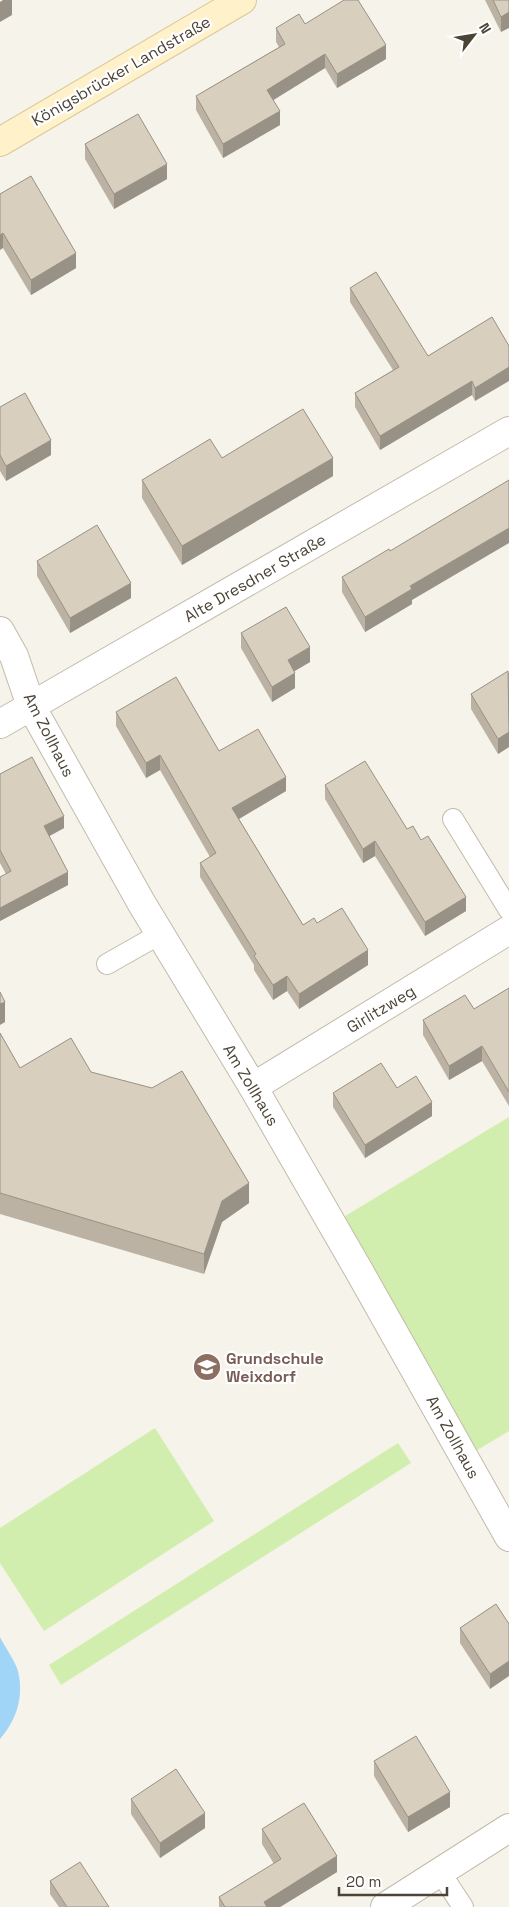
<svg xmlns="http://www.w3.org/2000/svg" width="509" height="1907" viewBox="0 0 509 1907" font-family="'Space Grotesk',sans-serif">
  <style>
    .green { fill: #d2eeaf }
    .water { fill: #a1d5f8 }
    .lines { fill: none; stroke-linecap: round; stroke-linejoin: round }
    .lane-casing { stroke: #c3bbab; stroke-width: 22 }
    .street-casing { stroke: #c3bbab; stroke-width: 30 }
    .secondary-casing { stroke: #dbc895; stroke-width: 30 }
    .lane { stroke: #fff; stroke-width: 20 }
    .street { stroke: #fff; stroke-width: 28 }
    .secondary { stroke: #fff2cb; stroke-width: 28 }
    .wall { fill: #bbb2a3 }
    .shaded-wall { fill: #989185 }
    .building { fill: #d9cfbe; stroke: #989185 }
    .labels { text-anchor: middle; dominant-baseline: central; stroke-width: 4.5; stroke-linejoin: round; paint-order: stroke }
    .street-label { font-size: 16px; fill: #4c4337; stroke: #fff }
    .education-label { font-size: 16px; font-weight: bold; fill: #785e54; stroke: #fff; text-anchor: start }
  </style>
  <rect width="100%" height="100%" fill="#f6f3ea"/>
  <g class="green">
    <path d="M509,1117V1431L464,1458L332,1224Z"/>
    <path d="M155,1428L214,1521L44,1631L0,1563V1528Z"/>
    <path d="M398,1443L411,1463L61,1685L49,1665Z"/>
  </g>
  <path class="water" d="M0,1637C5,1647 13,1658 17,1668C25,1694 17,1720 0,1739Z"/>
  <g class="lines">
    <defs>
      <g id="lane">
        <path d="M453,819L509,910"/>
        <path d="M107,964L160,934"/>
        <path d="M440,1872L463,1907"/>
      </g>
      <g id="street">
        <path d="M0,631L14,656L31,706L142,904L253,1087L358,1269L509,1537"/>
        <path d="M0,724L509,431"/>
        <path d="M253,1087L509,930"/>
        <path d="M385,1907L509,1828"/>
      </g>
      <path id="secondary" d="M0,142L242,0"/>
    </defs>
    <use href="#lane" class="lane-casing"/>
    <use href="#street" class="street-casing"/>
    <use href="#secondary" class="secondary-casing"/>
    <use href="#lane" class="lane"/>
    <use href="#street" class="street"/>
    <use href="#secondary" class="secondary"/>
  </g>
  <g class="wall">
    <path d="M485,0H509L501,32Z"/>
    <path d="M305,24L386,59L337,88L325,68L273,100L280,125L223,158L196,110V96L279,47L276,42V28Z"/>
    <path d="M85,144L167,179L114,209L85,159Z"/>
    <path d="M0,194L76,268L31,295L3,248Z"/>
    <path d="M350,288L428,356L492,317L475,401L472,395L380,450L355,407V393L393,370L350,302Z"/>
    <path d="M0,407L51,455L6,481L0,471Z"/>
    <path d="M222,458L333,476L182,565L142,498V480Z"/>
    <path d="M37,561L131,598L70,633L37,576Z"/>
    <path d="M342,577L412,600V604L365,632L342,592Z"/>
    <path d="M241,633L310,662L294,671L295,688L272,702L241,648Z"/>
    <path d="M509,672V747L498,754L471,709V694Z"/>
    <path d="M116,712L219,751L286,791L239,819L303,925L317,923L368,965L299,1009L287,991L273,1000L254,970V965L200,877V863L210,857L160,770L146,778L116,726Z"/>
    <path d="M0,774L64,828L49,836L68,885L0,921V877L6,874L0,863Z"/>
    <path d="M325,785L407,829L466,911L425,936L375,856L363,863L325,799Z"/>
    <path d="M509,988V1106L482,1061L449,1080L423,1035V1020L474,1009Z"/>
    <path d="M0,1033L20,1068L91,1072L249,1203L222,1222L204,1274L0,1214Z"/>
    <path d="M397,1088L432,1116L365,1158L333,1107V1093Z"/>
    <path d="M496,1604L490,1689L460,1643V1628Z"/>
    <path d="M374,1761L450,1807L408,1832L374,1776Z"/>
    <path d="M131,1799L205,1828L160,1858L131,1814Z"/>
    <path d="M262,1829L337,1872L280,1907H219V1897L274,1864L262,1844Z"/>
    <path d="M50,1881L109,1907H59L50,1894Z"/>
  </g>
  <g class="shaded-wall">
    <path d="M3,0H12V15L0,22V2Z"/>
    <path d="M509,12V28L501,32V17Z"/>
    <path d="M386,45V59L337,88V74Z"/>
    <path d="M325,54V68L267,104V90Z"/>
    <path d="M280,111V125L223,158V144Z"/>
    <path d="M167,164V179L114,209V194Z"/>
    <path d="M3,233V248L0,250V235Z"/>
    <path d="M76,253V268L31,295V280Z"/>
    <path d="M509,367V381L475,401V388Z"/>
    <path d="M472,381V395L380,450V436Z"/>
    <path d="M51,440V455L6,481V466Z"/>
    <path d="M333,458V476L182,565V546Z"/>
    <path d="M509,528V543L412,600V604L365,632V617L410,586Z"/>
    <path d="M131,583V598L70,633V618Z"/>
    <path d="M310,647V662L288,675V660Z"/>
    <path d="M295,673V688L272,702V687Z"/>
    <path d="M509,732V747L498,754V739Z"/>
    <path d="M160,755V770L146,778V763Z"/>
    <path d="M286,777V791L232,823V808Z"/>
    <path d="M64,816V828L44,839V826Z"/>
    <path d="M375,841V856L363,863V849Z"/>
    <path d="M68,872V885L0,921V908Z"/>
    <path d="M466,897V911L425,936V922Z"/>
    <path d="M368,950V965L299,1009V994Z"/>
    <path d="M287,976V991L273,1000V985Z"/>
    <path d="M5,1002V1022L0,1025V1004Z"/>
    <path d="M482,1046V1061L449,1080V1066Z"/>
    <path d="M432,1102V1116L365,1158V1145Z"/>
    <path d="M249,1183V1203L222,1222L204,1274V1254L222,1201Z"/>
    <path d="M509,1661V1676L490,1689V1674Z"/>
    <path d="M450,1792V1807L408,1832V1817Z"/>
    <path d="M205,1813V1828L160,1858V1843Z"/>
    <path d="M337,1856V1872L280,1907H264V1902Z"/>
  </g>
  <g class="building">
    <path d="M344,0H358L386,45L337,74L325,54L267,90L280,111L223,144L196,96L285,44L276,28L299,14L305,24Z"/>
    <path d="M493,0H509V12L501,17Z"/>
    <path d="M138,114L167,164L114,194L85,144Z"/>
    <path d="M31,176L76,253L31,280L3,233L0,235V194Z"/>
    <path d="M376,272L428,356L492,317L509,346V367L475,388L472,381L380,436L355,393L399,367L350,288Z"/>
    <path d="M25,393L51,440L6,466L0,455V407Z"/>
    <path d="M303,409L333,458L182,546L142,480L210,439L222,458Z"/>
    <path d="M509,480V528L410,586L412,589L365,617L342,577L389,549L390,551Z"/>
    <path d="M97,525L131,583L70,618L37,561Z"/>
    <path d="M286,607L310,647L288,660L295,673L272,687L241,633Z"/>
    <path d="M508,671L509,732L498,739L471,694Z"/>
    <path d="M176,677L219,751L258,729L286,777L232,808L303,925L314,918L317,923L342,908L368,950L299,994L287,976L273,985L254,956L256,954L200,863L216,853L160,755L146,763L116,712Z"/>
    <path d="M32,757L64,816L44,826L68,872L0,908V877L11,871L0,850V774Z"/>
    <path d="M365,761L407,829L413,826L421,840L428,836L466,897L425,922L375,841L363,849L325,785Z"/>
    <path d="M509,988V1092L482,1046L449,1066L423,1020L465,995L474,1009Z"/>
    <path d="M0,992L5,1002L0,1004Z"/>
    <path d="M0,1033L20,1068L71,1038L91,1072L152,1088L182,1071L249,1183L222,1201L204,1254L0,1193Z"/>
    <path d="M381,1063L397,1088L416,1076L432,1102L365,1145L333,1093Z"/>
    <path d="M496,1604L509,1624V1661L490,1674L460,1628Z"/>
    <path d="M416,1736L450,1792L408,1817L374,1761Z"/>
    <path d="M176,1769L205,1813L160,1843L131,1799Z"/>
    <path d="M304,1803L337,1856L264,1902L267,1907H225L219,1897L281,1859L262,1829Z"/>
    <path d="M80,1862L109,1907H67L50,1881Z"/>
  </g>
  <defs>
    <symbol id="school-disc" viewBox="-11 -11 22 22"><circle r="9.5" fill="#8d6e63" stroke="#fff"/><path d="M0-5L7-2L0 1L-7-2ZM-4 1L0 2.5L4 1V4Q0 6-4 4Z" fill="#fff"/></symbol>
  </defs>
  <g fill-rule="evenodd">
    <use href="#school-disc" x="191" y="1351" width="32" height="32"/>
  </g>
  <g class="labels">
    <g class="street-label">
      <text transform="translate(121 71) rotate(-30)">Königsbrücker Landstraße</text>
      <text transform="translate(255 578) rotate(-30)">Alte Dresdner Straße</text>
      <text transform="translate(49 735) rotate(63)">Am Zollhaus</text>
      <text transform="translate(381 1009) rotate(-31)">Girlitzweg</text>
      <text transform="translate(251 1085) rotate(59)">Am Zollhaus</text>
      <text transform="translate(453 1437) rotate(61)">Am Zollhaus</text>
    </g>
    <g class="education-label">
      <text x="226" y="1358">Grundschule<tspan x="226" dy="18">Weixdorf</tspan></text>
    </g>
  </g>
  <g transform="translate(474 35) rotate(59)" stroke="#ffffff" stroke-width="4" paint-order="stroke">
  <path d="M0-4L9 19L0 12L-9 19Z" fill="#4c4337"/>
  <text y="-8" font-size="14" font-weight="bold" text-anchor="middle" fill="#4c4337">N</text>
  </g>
  <path d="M339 1887v8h108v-8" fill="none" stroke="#4c4337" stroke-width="2.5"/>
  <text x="346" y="1887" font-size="15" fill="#4c4337" stroke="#ffffff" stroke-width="4" paint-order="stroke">20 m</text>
</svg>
